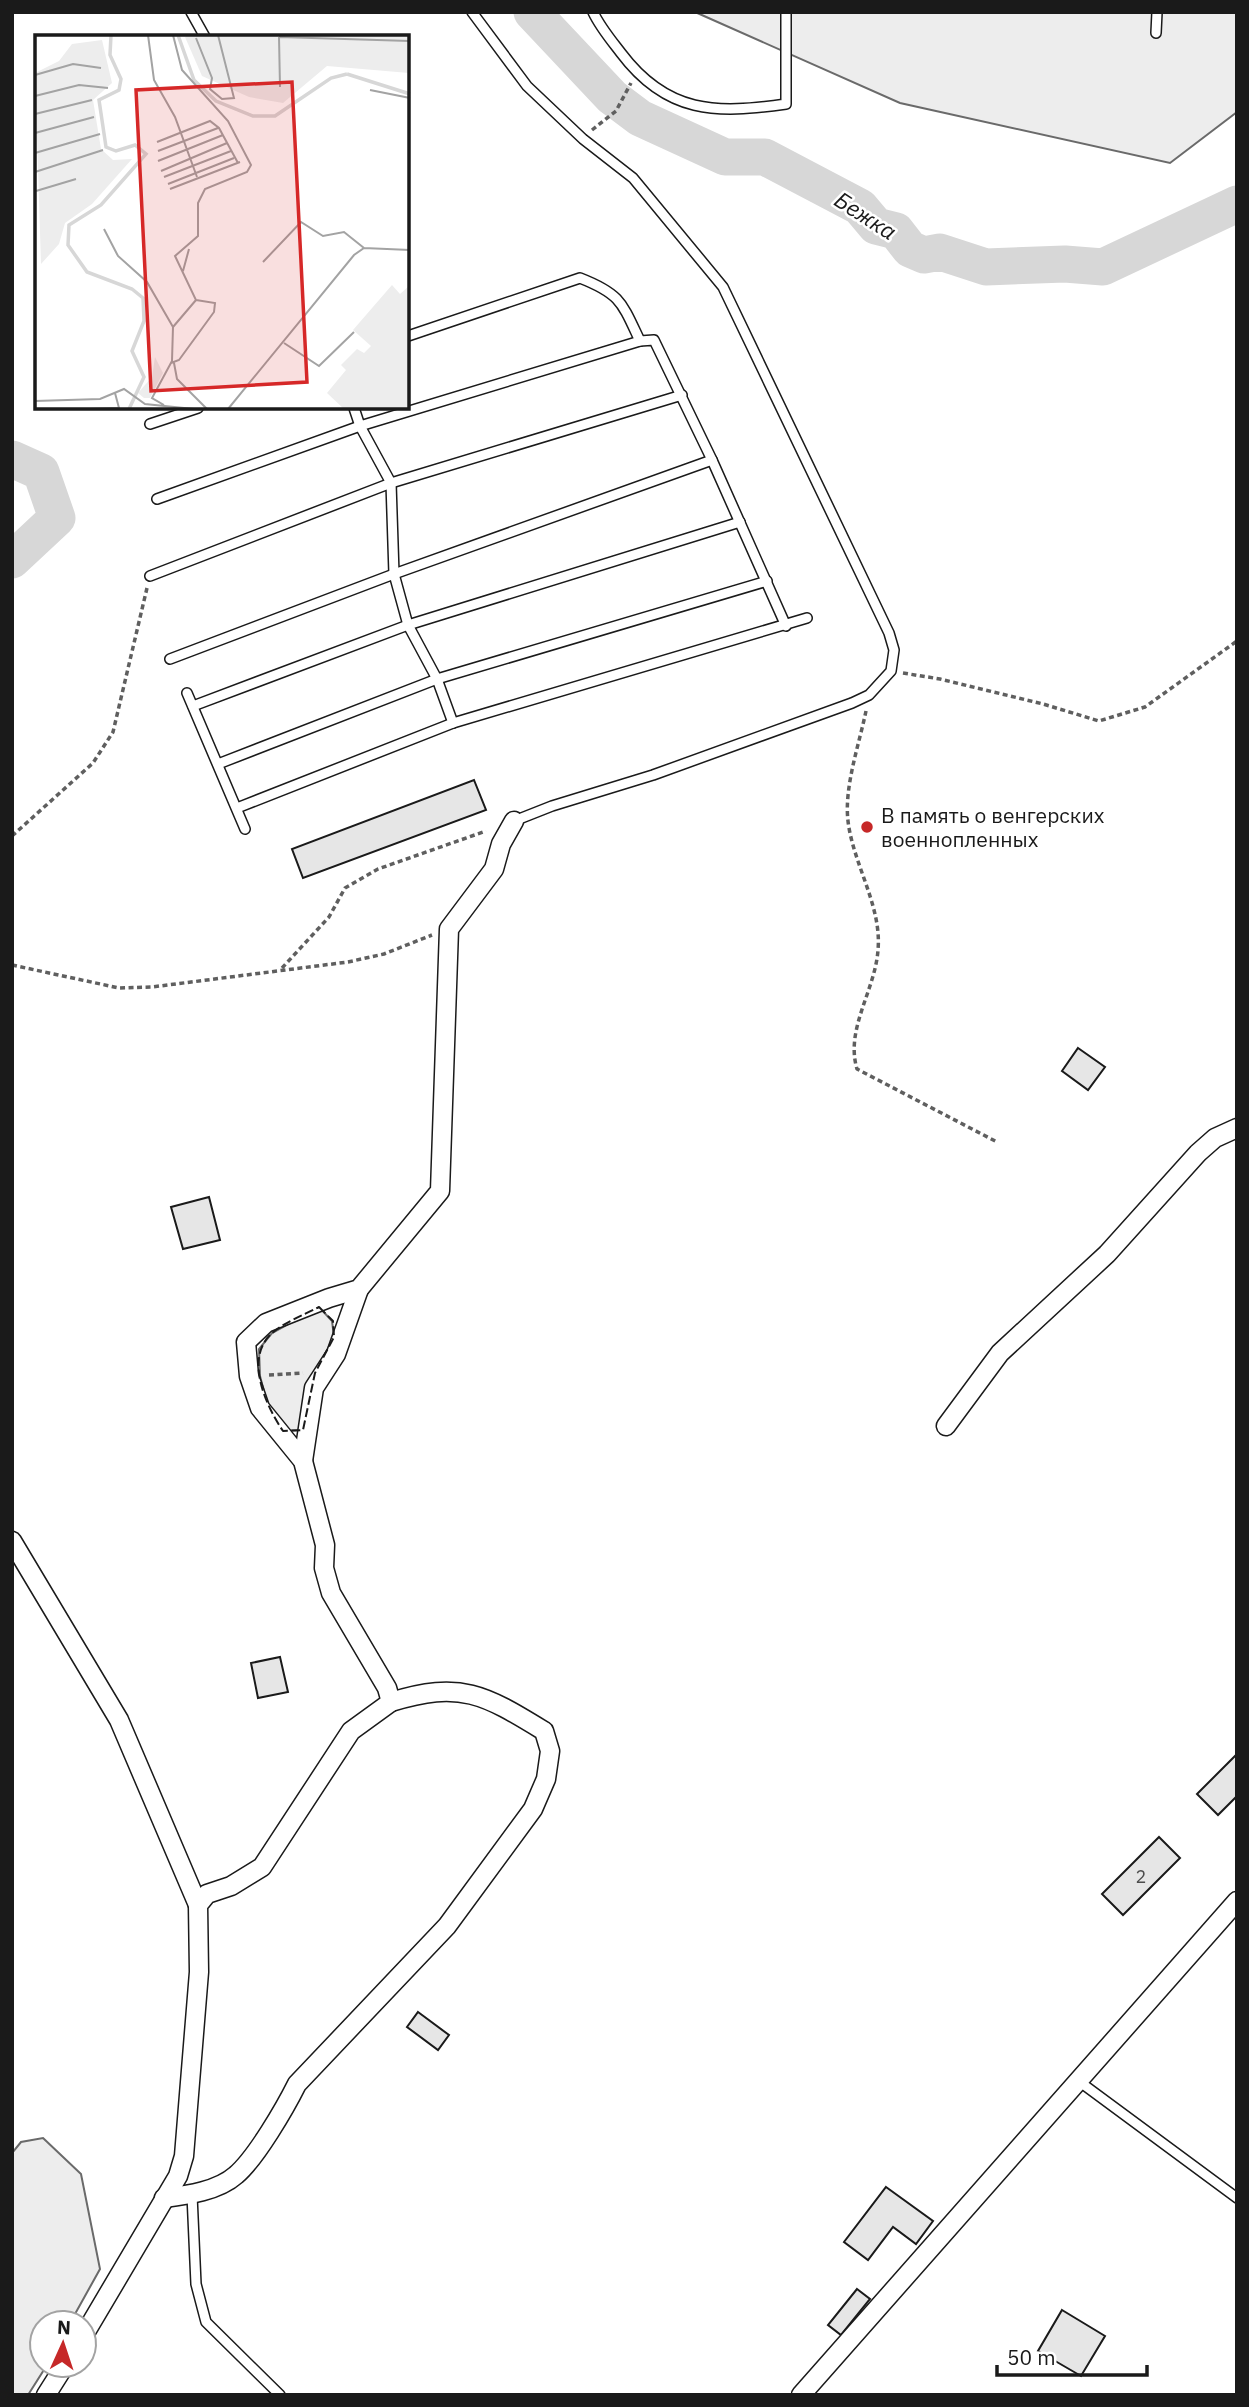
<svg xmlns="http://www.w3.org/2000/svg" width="1249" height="2407" viewBox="0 0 1249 2407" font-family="'IBM Plex Sans',sans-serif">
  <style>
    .built { fill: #ededed; stroke: #6a6a6a; stroke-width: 2 }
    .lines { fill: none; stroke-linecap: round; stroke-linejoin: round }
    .river { stroke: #d7d7d7; stroke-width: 37 }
    .building { fill: #e6e6e6; stroke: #1a1a1a; stroke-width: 2 }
    .lane-casing { stroke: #1a1a1a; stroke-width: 12 }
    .street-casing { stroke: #1a1a1a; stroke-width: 21 }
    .path { stroke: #5f5f5f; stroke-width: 3.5; stroke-dasharray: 5 3.5; stroke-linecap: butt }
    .lane { stroke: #fff; stroke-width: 9 }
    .street { stroke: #fff; stroke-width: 18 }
    .fence { stroke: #1a1a1a; stroke-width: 2; stroke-dasharray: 9 3.5; stroke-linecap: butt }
    .poi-dot { fill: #c62828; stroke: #fff; stroke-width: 2.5 }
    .labels { text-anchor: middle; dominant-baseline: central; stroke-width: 5; stroke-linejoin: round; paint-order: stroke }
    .number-label { font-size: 18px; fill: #4d4d4d }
    .poi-label { font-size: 21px; fill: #1a1a1a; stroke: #fff; text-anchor: start }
    .water-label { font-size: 23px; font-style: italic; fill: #1a1a1a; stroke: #fff }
    .inset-river { fill: none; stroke: #d7d7d7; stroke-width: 3.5 }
    .inset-road { fill: none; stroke: #a3a3a3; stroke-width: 2 }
    .view { fill: #d62828; fill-opacity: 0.15; stroke: #d62828; stroke-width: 3.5 }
    .inset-edge { fill: none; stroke: #1a1a1a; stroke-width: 3.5 }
  </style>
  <rect width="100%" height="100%" fill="#fff"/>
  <g class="built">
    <path d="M695,12H1237V112L1170,163L900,103Z"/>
    <path d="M319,1307L332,1321L334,1337L315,1373L303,1430L283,1431L269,1411L260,1376L259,1349L272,1333Z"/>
    <path d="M43,2138L81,2174L100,2269L70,2323H42V2365H47L28,2395H12V2153L21,2142Z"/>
  </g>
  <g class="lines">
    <g class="river">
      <path d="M532,12L612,97L640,118L725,157H765L860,207L876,226L896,231L910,249L924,255L940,252L986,267L1065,264L1103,267L1237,204"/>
      <path d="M12,459L41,472L57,518L12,560"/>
    </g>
  </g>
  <g class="building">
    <path d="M474,780L486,810L303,878L292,849Z"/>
    <path d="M1078,1048L1105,1067L1088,1090L1062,1071Z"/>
    <path d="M209,1197L220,1240L183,1249L171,1207Z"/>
    <path d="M280,1657L288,1692L258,1698L251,1663Z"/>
    <path d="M1237,1754V1796L1218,1815L1197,1794Z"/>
    <path d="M1159,1837L1180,1858L1123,1915L1102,1894Z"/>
    <path d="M418,2012L449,2035L438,2050L407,2027Z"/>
    <path d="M886,2187L933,2221L916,2244L893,2227L868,2260L844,2242Z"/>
    <path d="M857,2289L870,2299L841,2335L828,2325Z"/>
    <path d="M1062,2310L1105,2336L1081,2376L1038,2351Z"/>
  </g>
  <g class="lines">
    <defs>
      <g id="lane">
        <path d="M191,12L205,37"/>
        <path d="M472,12L527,86L583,139L633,178L723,287L889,633L894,650L891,671L869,695L852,703L653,775L552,806L514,821"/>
        <path d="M593,12C600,27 611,40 621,53C667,114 716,114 786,104V12"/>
        <path d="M1156,33L1157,12"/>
        <path d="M408,336L580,278C621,294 622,303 640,341"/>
        <path d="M354,408L360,426L391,483L394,574L408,625L437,679L453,723"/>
        <path d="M150,424L198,408"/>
        <path d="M157,499L360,426L640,341L654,340L712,460L786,626"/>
        <path d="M150,576L391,483L682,395"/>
        <path d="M170,659L394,574L712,460"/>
        <path d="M187,693L245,829"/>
        <path d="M193,706L408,625L740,522"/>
        <path d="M218,764L437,679L767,581"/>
        <path d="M237,808L453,723L807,618"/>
        <path d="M1080,2082L1237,2198"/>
        <path d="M192,2195L196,2284L206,2322L280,2395"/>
      </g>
      <g id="street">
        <path d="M946,1426L1000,1353L1107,1254L1198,1153L1215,1138L1237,1128"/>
        <path d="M303,1461L314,1388L336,1354L359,1289"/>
        <path d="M12,1541L119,1720L198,1905"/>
        <path d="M164,2198C188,2195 218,2191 236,2175C256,2158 285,2108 297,2084L447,1926L533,1809L546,1779L550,1751L544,1731C485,1695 461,1680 391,1702"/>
        <path d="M84,2335L178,2176L184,2156L199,1972L198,1905L207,1894L231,1886L262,1867L351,1731L391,1702L387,1688L331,1593L324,1568L325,1545L303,1461L260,1408L249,1376L246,1342L266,1323L329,1298L359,1289L440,1191L449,929L494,869L501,844L514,821"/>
        <path d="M46,2395L65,2365"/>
        <path d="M801,2395L1237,1901"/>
      </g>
    </defs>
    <use href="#lane" class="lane-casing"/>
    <use href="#street" class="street-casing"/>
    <g class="path">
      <path d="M592,130L616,111L631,83"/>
      <path d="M903,673L940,679L1043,704L1099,721L1145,707L1237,641"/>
      <path d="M866,711C859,745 844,787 848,821C853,864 882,906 878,950C875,991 845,1029 857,1069L997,1142"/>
      <path d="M12,836L93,763L113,732L147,588"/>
      <path d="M12,965L119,988L152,987L348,962L384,954L432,935"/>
      <path d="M282,968L329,917L345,888L378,869L486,831"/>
      <path d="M269,1375L303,1373"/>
    </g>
    <use href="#lane" class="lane"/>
    <use href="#street" class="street"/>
    <path class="fence" d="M319,1307L333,1321L334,1337L315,1373L303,1430L283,1431C266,1406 245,1360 270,1335C282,1323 304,1315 319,1307Z"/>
  </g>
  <circle class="poi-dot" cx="867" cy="827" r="7"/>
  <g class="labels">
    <g class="number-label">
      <text x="1141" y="1876">2</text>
    </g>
    <g class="poi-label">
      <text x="881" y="815">В память о венгерских<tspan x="881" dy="24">военнопленных</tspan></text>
    </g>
    <g class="water-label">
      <text transform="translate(866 215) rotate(33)">Бежка</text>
    </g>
  </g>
  <g transform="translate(35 35)">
    <rect width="374" height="374" fill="#fff"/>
    <path d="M153,0H374V38L292,31L248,68L214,62L167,41L150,2ZM67,5L77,48L58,65L66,114L78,125L97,124L57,169L30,188L24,209L6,229L0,38L24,26L37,9ZM357,250L365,259L374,251V374H309L292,358L311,335L306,330L322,314L329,318L336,311L318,295ZM120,322L128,338L115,363H109L103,358L117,342Z" fill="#ededed"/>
    <path class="inset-river" d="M76,0L75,20L86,44L84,55L64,65L71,112L81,116L100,110L111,119L66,170L34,190L33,210L52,237L97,254L108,263L109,286L97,316L109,342L94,374M143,0L159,45L181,66L218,81H240L296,43L312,39M312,39L375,59"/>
    <path class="inset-road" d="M113,0L119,45L140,82L162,142M244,2L375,6M244,2L245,52M161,3L177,43L175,54L187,64L199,63L183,0M0,40L38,29L66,33M335,55L375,63M0,61L44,50L73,53M0,79L57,65M0,98L59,82M122,107L175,86L184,93L203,128M123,116L183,93M0,118L65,99M123,126L188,100M126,136L192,108M0,137L68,115M129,142L196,116M0,147V204M133,149L199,123M135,154L205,127M1,156L41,144M69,194L83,221L112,247L138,292M228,227L266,187L288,201L309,197L329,213M148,236L154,214M249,308L284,331L319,297M136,328L144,325L179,277L180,268L161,265M139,328L142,344L172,374M0,366L65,364L89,354L110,369L159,374M129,370L117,363L137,326L138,292L161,265L140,221L163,201V168L170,154L212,137L216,130L193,86L147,35L138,0M54,374L84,373L80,358M193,374L319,220L329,213L375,215"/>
    <path class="view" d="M257,47L272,347L116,356L101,55Z"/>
    <rect width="374" height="374" class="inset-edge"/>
  </g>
  <rect width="1249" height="2407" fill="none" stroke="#1a1a1a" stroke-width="28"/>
  <g transform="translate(63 2344) rotate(3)"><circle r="33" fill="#ffffff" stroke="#a3a3a3" stroke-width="2"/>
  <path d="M0-5L12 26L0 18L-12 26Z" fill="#c62828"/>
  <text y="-10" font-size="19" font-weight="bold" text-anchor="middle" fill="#1a1a1a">N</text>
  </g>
  <path d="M997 2365v10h150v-10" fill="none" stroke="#1a1a1a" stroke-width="3.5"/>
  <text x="1007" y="2365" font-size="21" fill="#1a1a1a" stroke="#ffffff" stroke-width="5" paint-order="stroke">50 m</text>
</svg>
